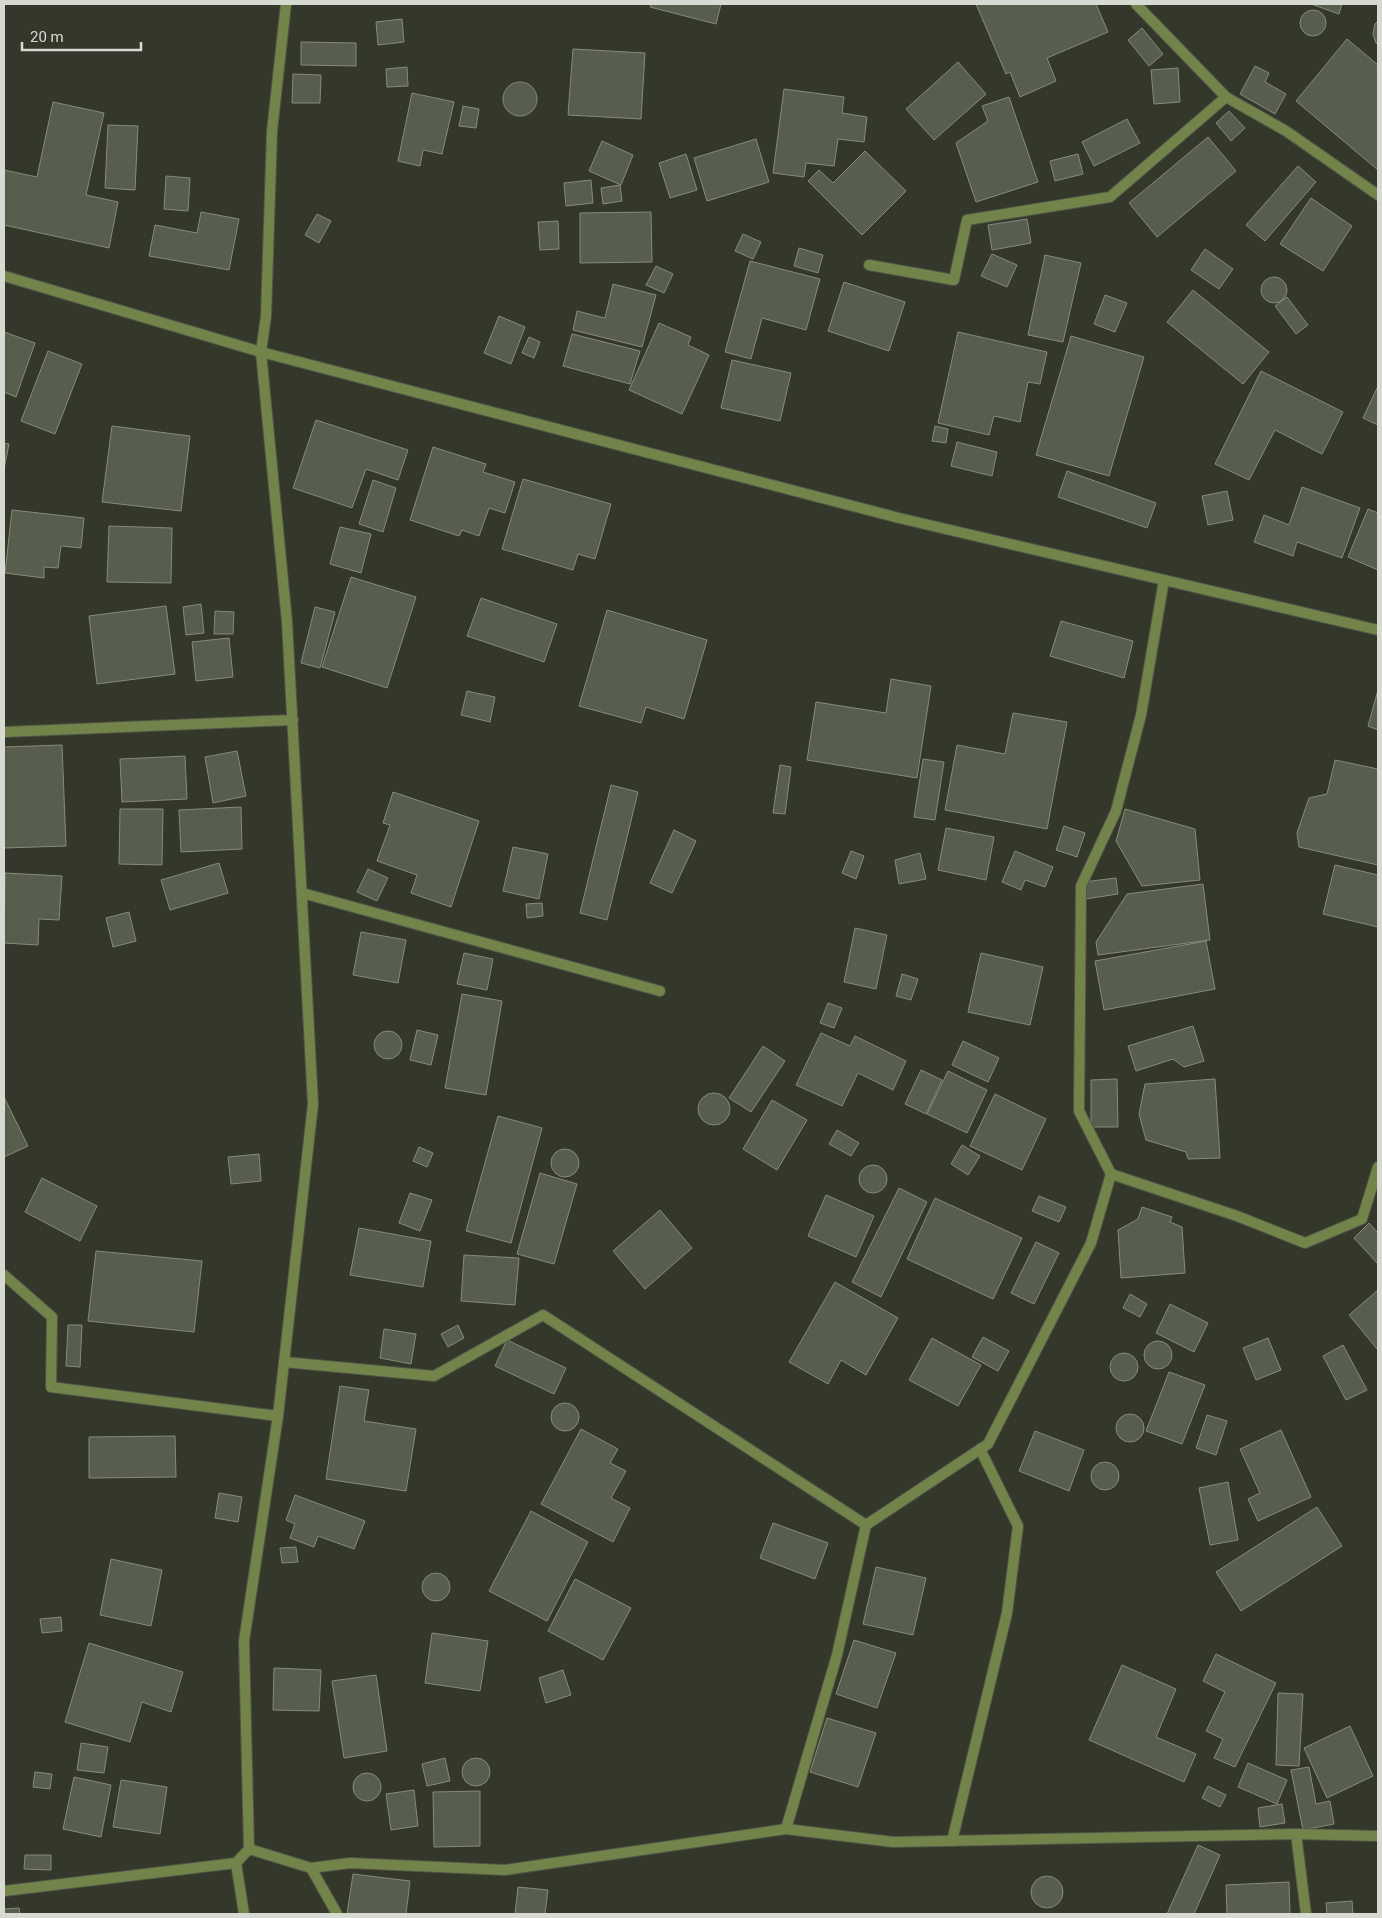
<svg xmlns="http://www.w3.org/2000/svg" width="1382" height="1918" viewBox="0 0 1382 1918" font-family="Roboto,sans-serif">
  <style>
    .building { fill: #585e4e; stroke: #868c7b }
    .lines { fill: none; stroke-linecap: round; stroke-linejoin: round }
    .minor-casing { stroke: #515548; stroke-width: 12 }
    .minor { stroke: #73844b; stroke-width: 10 }
  </style>
  <rect width="100%" height="100%" fill="#33382a"/>
  <g class="building">
    <path d="M651,4H721L716,24L650,7Z"/>
    <path d="M976,4H1096L1108,32L1047,58L1056,81L1020,97L1010,72L1006,74Z"/>
    <path d="M1311,4H1342L1339,14Z"/>
    <circle cx="1313" cy="23" r="13"/>
    <path d="M402,19L404,42L378,45L376,22Z"/>
    <path d="M1378,21V45L1376,43L1373,34L1375,24Z"/>
    <path d="M1142,28L1163,54L1149,66L1128,40Z"/>
    <path d="M1347,39L1378,65V170L1296,101Z"/>
    <path d="M301,42L356,43V66L301,65Z"/>
    <path d="M573,49L645,53L641,119L568,115Z"/>
    <path d="M958,62L986,94L934,140L906,109Z"/>
    <path d="M1255,66L1269,73L1265,82L1286,94L1275,114L1240,94Z"/>
    <path d="M407,67L408,86L387,87L386,69Z"/>
    <path d="M1178,68L1180,102L1154,104L1151,70Z"/>
    <path d="M293,74L321,75L320,103H292Z"/>
    <circle cx="520" cy="99" r="17"/>
    <path d="M784,89L844,97L842,113L867,117L864,142L838,139L834,166L806,163L804,177L773,173Z"/>
    <path d="M412,93L454,102L442,154L423,150L420,166L398,161Z"/>
    <path d="M1009,97L1038,182L976,202L956,143L988,121L982,106Z"/>
    <path d="M53,102L104,113L86,195L118,202L109,248L4,225V170L37,177Z"/>
    <path d="M463,106L479,109L476,128L459,126Z"/>
    <path d="M1229,111L1245,128L1231,141L1216,123Z"/>
    <path d="M1127,119L1140,143L1094,166L1082,142Z"/>
    <path d="M108,125L138,126L135,190L105,188Z"/>
    <path d="M1208,137L1236,171L1157,237L1129,203Z"/>
    <path d="M756,139L769,182L707,201L694,158Z"/>
    <path d="M602,141L633,155L621,185L589,171Z"/>
    <path d="M865,151L906,191L862,235L808,181L819,170L833,183Z"/>
    <path d="M686,154L697,190L670,198L659,163Z"/>
    <path d="M1078,154L1083,174L1055,181L1050,161Z"/>
    <path d="M1298,166L1316,182L1265,241L1246,225Z"/>
    <path d="M166,176L190,178L188,211L164,209Z"/>
    <path d="M591,180L593,203L566,206L564,183Z"/>
    <path d="M620,185L622,201L603,204L601,188Z"/>
    <path d="M1311,198L1352,226L1323,271L1280,244Z"/>
    <path d="M201,212L239,219L229,270L149,256L155,225L197,233Z"/>
    <path d="M651,212L652,262L580,263V213Z"/>
    <path d="M317,214L331,221L319,243L305,235Z"/>
    <path d="M1027,219L1031,243L992,250L988,225Z"/>
    <path d="M558,221L559,249L540,250L538,222Z"/>
    <path d="M743,234L761,242L753,259L735,251Z"/>
    <path d="M799,248L823,255L818,273L794,266Z"/>
    <path d="M1205,249L1233,269L1219,289L1191,270Z"/>
    <path d="M992,254L1017,265L1007,287L981,276Z"/>
    <path d="M1045,255L1081,263L1063,342L1028,335Z"/>
    <path d="M750,261L820,279L806,330L762,318L751,359L725,352Z"/>
    <path d="M656,266L673,274L664,293L646,285Z"/>
    <circle cx="1274" cy="290" r="13"/>
    <path d="M844,282L905,302L889,351L828,331Z"/>
    <path d="M613,284L656,295L642,347L573,330L577,311L605,318Z"/>
    <path d="M1193,290L1269,352L1243,384L1167,322Z"/>
    <path d="M1105,295L1127,303L1115,332L1094,324Z"/>
    <path d="M1287,297L1308,325L1296,334L1275,306Z"/>
    <path d="M499,316L525,327L511,364L484,353Z"/>
    <path d="M659,323L691,337L688,345L709,355L682,414L629,390Z"/>
    <path d="M4,332L35,343L16,397L4,392Z"/>
    <path d="M958,332L1047,352L1040,384L1028,382L1020,422L994,416L989,435L938,423Z"/>
    <path d="M572,334L640,351L630,384L563,366Z"/>
    <path d="M1071,336L1144,357L1109,476L1036,455Z"/>
    <path d="M529,337L540,342L534,358L522,353Z"/>
    <path d="M48,351L82,364L55,434L21,421Z"/>
    <path d="M732,360L791,373L780,421L721,408Z"/>
    <path d="M1261,371L1343,412L1322,454L1275,430L1249,480L1215,464Z"/>
    <path d="M1378,386V425L1363,418Z"/>
    <path d="M316,420L408,450L398,480L366,469L352,508L293,488Z"/>
    <path d="M112,426L190,436L181,511L102,502Z"/>
    <path d="M935,426L948,429L946,443L932,441Z"/>
    <path d="M957,442L997,452L992,476L951,466Z"/>
    <path d="M4,443L9,444L4,469Z"/>
    <path d="M433,447L486,464L483,472L515,482L505,513L489,508L479,536L462,530L459,536L410,520Z"/>
    <path d="M1067,471L1156,503L1147,528L1058,497Z"/>
    <path d="M523,479L611,504L595,559L578,554L573,570L502,549Z"/>
    <path d="M373,480L396,488L383,532L359,524Z"/>
    <path d="M1302,487L1360,508L1342,558L1297,542L1293,556L1254,542L1264,515L1289,525Z"/>
    <path d="M1227,491L1233,520L1208,525L1202,496Z"/>
    <path d="M1368,509L1378,513V570L1348,557Z"/>
    <path d="M12,510L84,518L81,548L61,546L58,568L44,567V578L5,573Z"/>
    <path d="M109,526L172,528L171,583L107,582Z"/>
    <path d="M340,527L371,534L361,573L330,564Z"/>
    <path d="M351,577L416,597L387,688L322,667Z"/>
    <path d="M481,598L557,624L544,662L467,636Z"/>
    <path d="M201,604L204,633L186,635L183,607Z"/>
    <path d="M166,606L175,674L97,684L89,616Z"/>
    <path d="M315,607L335,612L320,668L301,663Z"/>
    <path d="M607,610L707,640L684,719L646,707L641,723L579,706Z"/>
    <path d="M215,611L234,612L233,634H214Z"/>
    <path d="M1061,621L1133,641L1124,678L1050,656Z"/>
    <path d="M229,638L233,677L196,681L192,642Z"/>
    <path d="M891,679L931,686L917,778L807,760L816,702L886,713Z"/>
    <path d="M1378,690V730L1368,726Z"/>
    <path d="M467,691L495,697L490,722L461,715Z"/>
    <path d="M1013,713L1067,722L1047,829L945,810L957,745L1005,754Z"/>
    <path d="M62,745L66,846L4,848V747Z"/>
    <path d="M237,751L246,796L213,803L205,757Z"/>
    <path d="M185,756L187,799L122,802L120,759Z"/>
    <path d="M923,759L944,762L935,820L914,817Z"/>
    <path d="M1335,760L1378,769V865L1299,847L1297,833L1309,798L1327,794Z"/>
    <path d="M780,765L791,767L785,814L773,813Z"/>
    <path d="M611,785L638,792L607,920L580,913Z"/>
    <path d="M393,792L479,821L451,907L411,893L417,875L377,861L390,825L383,823Z"/>
    <path d="M241,807L242,849L181,852L179,810Z"/>
    <path d="M120,809H163L162,865L119,864Z"/>
    <path d="M1125,809L1195,829L1200,880L1142,886L1116,841Z"/>
    <path d="M1064,826L1085,833L1077,857L1056,850Z"/>
    <path d="M946,828L994,837L986,880L938,870Z"/>
    <path d="M674,830L696,841L672,893L650,883Z"/>
    <path d="M513,847L548,854L539,899L503,891Z"/>
    <path d="M851,851L864,856L856,879L842,873Z"/>
    <path d="M1015,851L1053,867L1045,887L1025,880L1021,890L1002,882Z"/>
    <path d="M920,853L926,879L899,884L895,860Z"/>
    <path d="M219,863L228,893L170,910L161,880Z"/>
    <path d="M1335,865L1378,875V927L1323,914Z"/>
    <path d="M368,869L388,878L377,901L357,892Z"/>
    <path d="M5,873L62,876L59,920L39,919L38,945L4,943Z"/>
    <path d="M1116,878L1118,894L1085,899L1083,882Z"/>
    <path d="M1203,884L1210,940L1098,955L1096,942L1127,894Z"/>
    <path d="M542,903L543,916L527,918L526,904Z"/>
    <path d="M129,912L136,941L113,947L106,918Z"/>
    <path d="M855,928L887,935L876,989L844,982Z"/>
    <path d="M361,932L406,940L398,983L353,975Z"/>
    <path d="M1206,941L1215,989L1104,1010L1095,961Z"/>
    <path d="M464,953L493,959L487,990L457,984Z"/>
    <path d="M981,953L1043,967L1030,1025L968,1012Z"/>
    <path d="M902,974L918,979L911,1000L896,996Z"/>
    <path d="M462,994L502,1001L486,1095L445,1088Z"/>
    <path d="M828,1003L842,1008L834,1028L820,1023Z"/>
    <path d="M1193,1026L1204,1061L1184,1067L1173,1059L1136,1071L1128,1046Z"/>
    <path d="M417,1030L438,1035L431,1065L410,1060Z"/>
    <circle cx="388" cy="1045" r="14"/>
    <path d="M821,1033L850,1046L855,1036L906,1061L893,1090L858,1073L842,1106L796,1085Z"/>
    <path d="M963,1041L999,1058L988,1082L952,1065Z"/>
    <path d="M763,1046L785,1061L751,1112L729,1098Z"/>
    <path d="M921,1070L942,1080L926,1114L905,1104Z"/>
    <path d="M948,1071L987,1090L967,1133L927,1114Z"/>
    <path d="M1117,1079L1118,1127H1091V1080Z"/>
    <path d="M1215,1079L1220,1158L1188,1159L1186,1152L1146,1140L1139,1114L1145,1084Z"/>
    <circle cx="714" cy="1109" r="16"/>
    <path d="M995,1094L1046,1119L1022,1170L970,1146Z"/>
    <path d="M4,1097L28,1146L4,1157Z"/>
    <path d="M772,1100L807,1120L777,1170L743,1149Z"/>
    <path d="M498,1116L542,1128L511,1243L466,1231Z"/>
    <path d="M837,1130L859,1143L851,1156L829,1144Z"/>
    <path d="M962,1145L980,1156L968,1175L951,1164Z"/>
    <path d="M419,1147L433,1153L427,1167L413,1161Z"/>
    <circle cx="565" cy="1163" r="14"/>
    <path d="M259,1154L261,1181L231,1184L228,1157Z"/>
    <circle cx="873" cy="1179" r="14"/>
    <path d="M540,1173L577,1184L554,1264L517,1254Z"/>
    <path d="M42,1178L97,1206L80,1241L25,1212Z"/>
    <path d="M899,1188L927,1202L881,1297L852,1282Z"/>
    <path d="M410,1193L432,1200L420,1231L399,1223Z"/>
    <path d="M826,1195L874,1216L856,1257L808,1236Z"/>
    <path d="M1039,1196L1066,1207L1059,1222L1032,1211Z"/>
    <path d="M935,1198L1022,1238L993,1299L907,1259Z"/>
    <path d="M1142,1207L1172,1217L1170,1222L1182,1227L1185,1273L1121,1278L1118,1230L1138,1219Z"/>
    <path d="M660,1210L692,1248L645,1289L613,1251Z"/>
    <path d="M1369,1223L1378,1233V1264L1354,1238Z"/>
    <path d="M359,1228L431,1241L423,1287L350,1275Z"/>
    <path d="M1036,1242L1059,1253L1034,1304L1011,1293Z"/>
    <path d="M96,1251L202,1261L194,1332L88,1321Z"/>
    <path d="M464,1255L519,1258L515,1305L461,1301Z"/>
    <path d="M835,1282L898,1318L866,1375L841,1360L828,1384L789,1362Z"/>
    <path d="M1378,1290V1350L1349,1315Z"/>
    <path d="M1130,1294L1147,1304L1140,1317L1123,1308Z"/>
    <path d="M1170,1304L1208,1323L1194,1352L1156,1333Z"/>
    <path d="M68,1325H82L80,1367L66,1366Z"/>
    <path d="M458,1325L464,1338L448,1347L441,1334Z"/>
    <path d="M384,1329L416,1334L411,1364L380,1358Z"/>
    <path d="M983,1337L1009,1351L998,1371L972,1357Z"/>
    <path d="M932,1338L981,1365L958,1406L909,1380Z"/>
    <path d="M1268,1338L1281,1370L1256,1380L1243,1348Z"/>
    <path d="M507,1340L566,1368L554,1394L495,1366Z"/>
    <circle cx="1158" cy="1355" r="14"/>
    <path d="M1343,1345L1367,1390L1346,1400L1323,1356Z"/>
    <circle cx="1124" cy="1367" r="14"/>
    <path d="M1169,1372L1205,1385L1182,1444L1146,1431Z"/>
    <path d="M340,1386L369,1390L364,1421L416,1429L406,1491L326,1479Z"/>
    <circle cx="565" cy="1417" r="14"/>
    <circle cx="1130" cy="1428" r="14"/>
    <path d="M1207,1415L1227,1421L1216,1455L1196,1448Z"/>
    <path d="M581,1429L618,1449L610,1463L626,1471L611,1498L630,1508L613,1542L541,1504Z"/>
    <path d="M1281,1430L1311,1497L1258,1521L1248,1499L1260,1493L1240,1449Z"/>
    <path d="M1035,1431L1084,1450L1069,1491L1019,1471Z"/>
    <path d="M175,1436L176,1477L89,1478V1437Z"/>
    <circle cx="1105" cy="1476" r="14"/>
    <path d="M1228,1482L1238,1540L1210,1545L1199,1488Z"/>
    <path d="M219,1493L242,1497L238,1522L215,1518Z"/>
    <path d="M295,1495L365,1521L354,1549L318,1536L314,1547L290,1538L295,1524L286,1520Z"/>
    <path d="M1317,1507L1342,1546L1241,1611L1216,1572Z"/>
    <path d="M531,1511L588,1542L547,1621L489,1591Z"/>
    <path d="M773,1523L828,1543L815,1579L760,1558Z"/>
    <path d="M296,1547L298,1562L282,1563L280,1548Z"/>
    <path d="M111,1559L162,1570L151,1626L100,1615Z"/>
    <path d="M876,1567L926,1578L913,1635L863,1624Z"/>
    <circle cx="436" cy="1587" r="14"/>
    <path d="M575,1579L631,1608L603,1660L548,1631Z"/>
    <path d="M61,1617L62,1631L42,1633L40,1619Z"/>
    <path d="M432,1633L488,1641L480,1691L425,1683Z"/>
    <path d="M854,1640L896,1653L877,1708L836,1694Z"/>
    <path d="M89,1643L183,1672L171,1712L142,1702L130,1742L65,1722Z"/>
    <path d="M1216,1654L1276,1683L1235,1767L1214,1758L1223,1739L1206,1731L1225,1692L1203,1681Z"/>
    <path d="M1122,1665L1176,1689L1156,1737L1196,1754L1184,1782L1089,1740Z"/>
    <path d="M274,1668L321,1670L319,1711L273,1710Z"/>
    <path d="M563,1670L571,1695L546,1703L539,1678Z"/>
    <path d="M376,1675L387,1751L344,1758L332,1681Z"/>
    <path d="M1278,1693L1303,1694L1299,1766L1276,1765Z"/>
    <path d="M827,1718L876,1733L858,1787L810,1772Z"/>
    <path d="M1350,1726L1373,1776L1327,1798L1304,1748Z"/>
    <path d="M81,1743L108,1747L104,1773L77,1770Z"/>
    <circle cx="476" cy="1772" r="14"/>
    <path d="M445,1758L450,1781L427,1786L422,1764Z"/>
    <path d="M1248,1763L1287,1780L1277,1804L1238,1787Z"/>
    <path d="M1309,1767L1316,1804L1330,1801L1334,1824L1303,1830L1291,1770Z"/>
    <path d="M35,1772L52,1774L50,1789L33,1787Z"/>
    <circle cx="367" cy="1787" r="14"/>
    <path d="M74,1777L111,1785L101,1837L63,1829Z"/>
    <path d="M121,1780L167,1787L160,1834L113,1827Z"/>
    <path d="M1208,1786L1226,1795L1220,1807L1202,1798Z"/>
    <path d="M414,1790L418,1826L391,1830L386,1794Z"/>
    <path d="M480,1791V1846L434,1847L433,1792Z"/>
    <path d="M1282,1804L1285,1823L1260,1827L1258,1808Z"/>
    <path d="M1198,1845L1220,1855L1194,1914H1167Z"/>
    <path d="M25,1855H51V1870L24,1869Z"/>
    <path d="M353,1874L410,1881L406,1914H347Z"/>
    <circle cx="1047" cy="1892" r="16"/>
    <path d="M1289,1882L1290,1914H1227L1226,1885Z"/>
    <path d="M518,1887L548,1890L545,1914H515Z"/>
    <path d="M1352,1901L1353,1914H1327L1326,1903Z"/>
    <path d="M19,1908L20,1914H4V1909Z"/>
  </g>
  <g class="lines">
    <defs>
      <g id="minor">
        <path d="M1136,4L1226,97L1286,131L1378,195"/>
        <path d="M869,265L954,280L967,220L1110,197L1226,97"/>
        <path d="M4,276L261,352L899,518L1378,630"/>
        <path d="M4,732L293,720"/>
        <path d="M302,893L660,991"/>
        <path d="M1111,1174L1079,1111L1081,886L1116,811L1141,715L1164,580"/>
        <path d="M4,1275L52,1317L51,1387L278,1416"/>
        <path d="M284,1362L434,1376L543,1315L866,1525L837,1655L786,1829"/>
        <path d="M866,1525L988,1444L1091,1243L1111,1174L1237,1216L1305,1243L1362,1219L1378,1167"/>
        <path d="M1296,1834L1306,1914"/>
        <path d="M952,1841L1007,1613L1018,1526L980,1449"/>
        <path d="M249,1849L311,1868L350,1863L505,1870L786,1829L893,1842L1296,1834L1378,1836"/>
        <path d="M236,1863L244,1914"/>
        <path d="M311,1868L337,1914"/>
        <path d="M4,1891L236,1863L249,1849L244,1641L278,1416L313,1104L287,622L261,352L266,316L272,131L286,4"/>
      </g>
    </defs>
    <use href="#minor" class="minor-casing"/>
    <use href="#minor" class="minor"/>
  </g>
  <rect width="1382" height="1918" fill="none" stroke="#d7dad1" stroke-width="10"/>
  <path d="M22 42v8h119v-8" fill="none" stroke="#d7dad1" stroke-width="2.5"/>
  <text x="30" y="42" font-size="15" fill="#d7dad1" stroke="#33382a" stroke-width="4" paint-order="stroke">20 m</text>
</svg>
